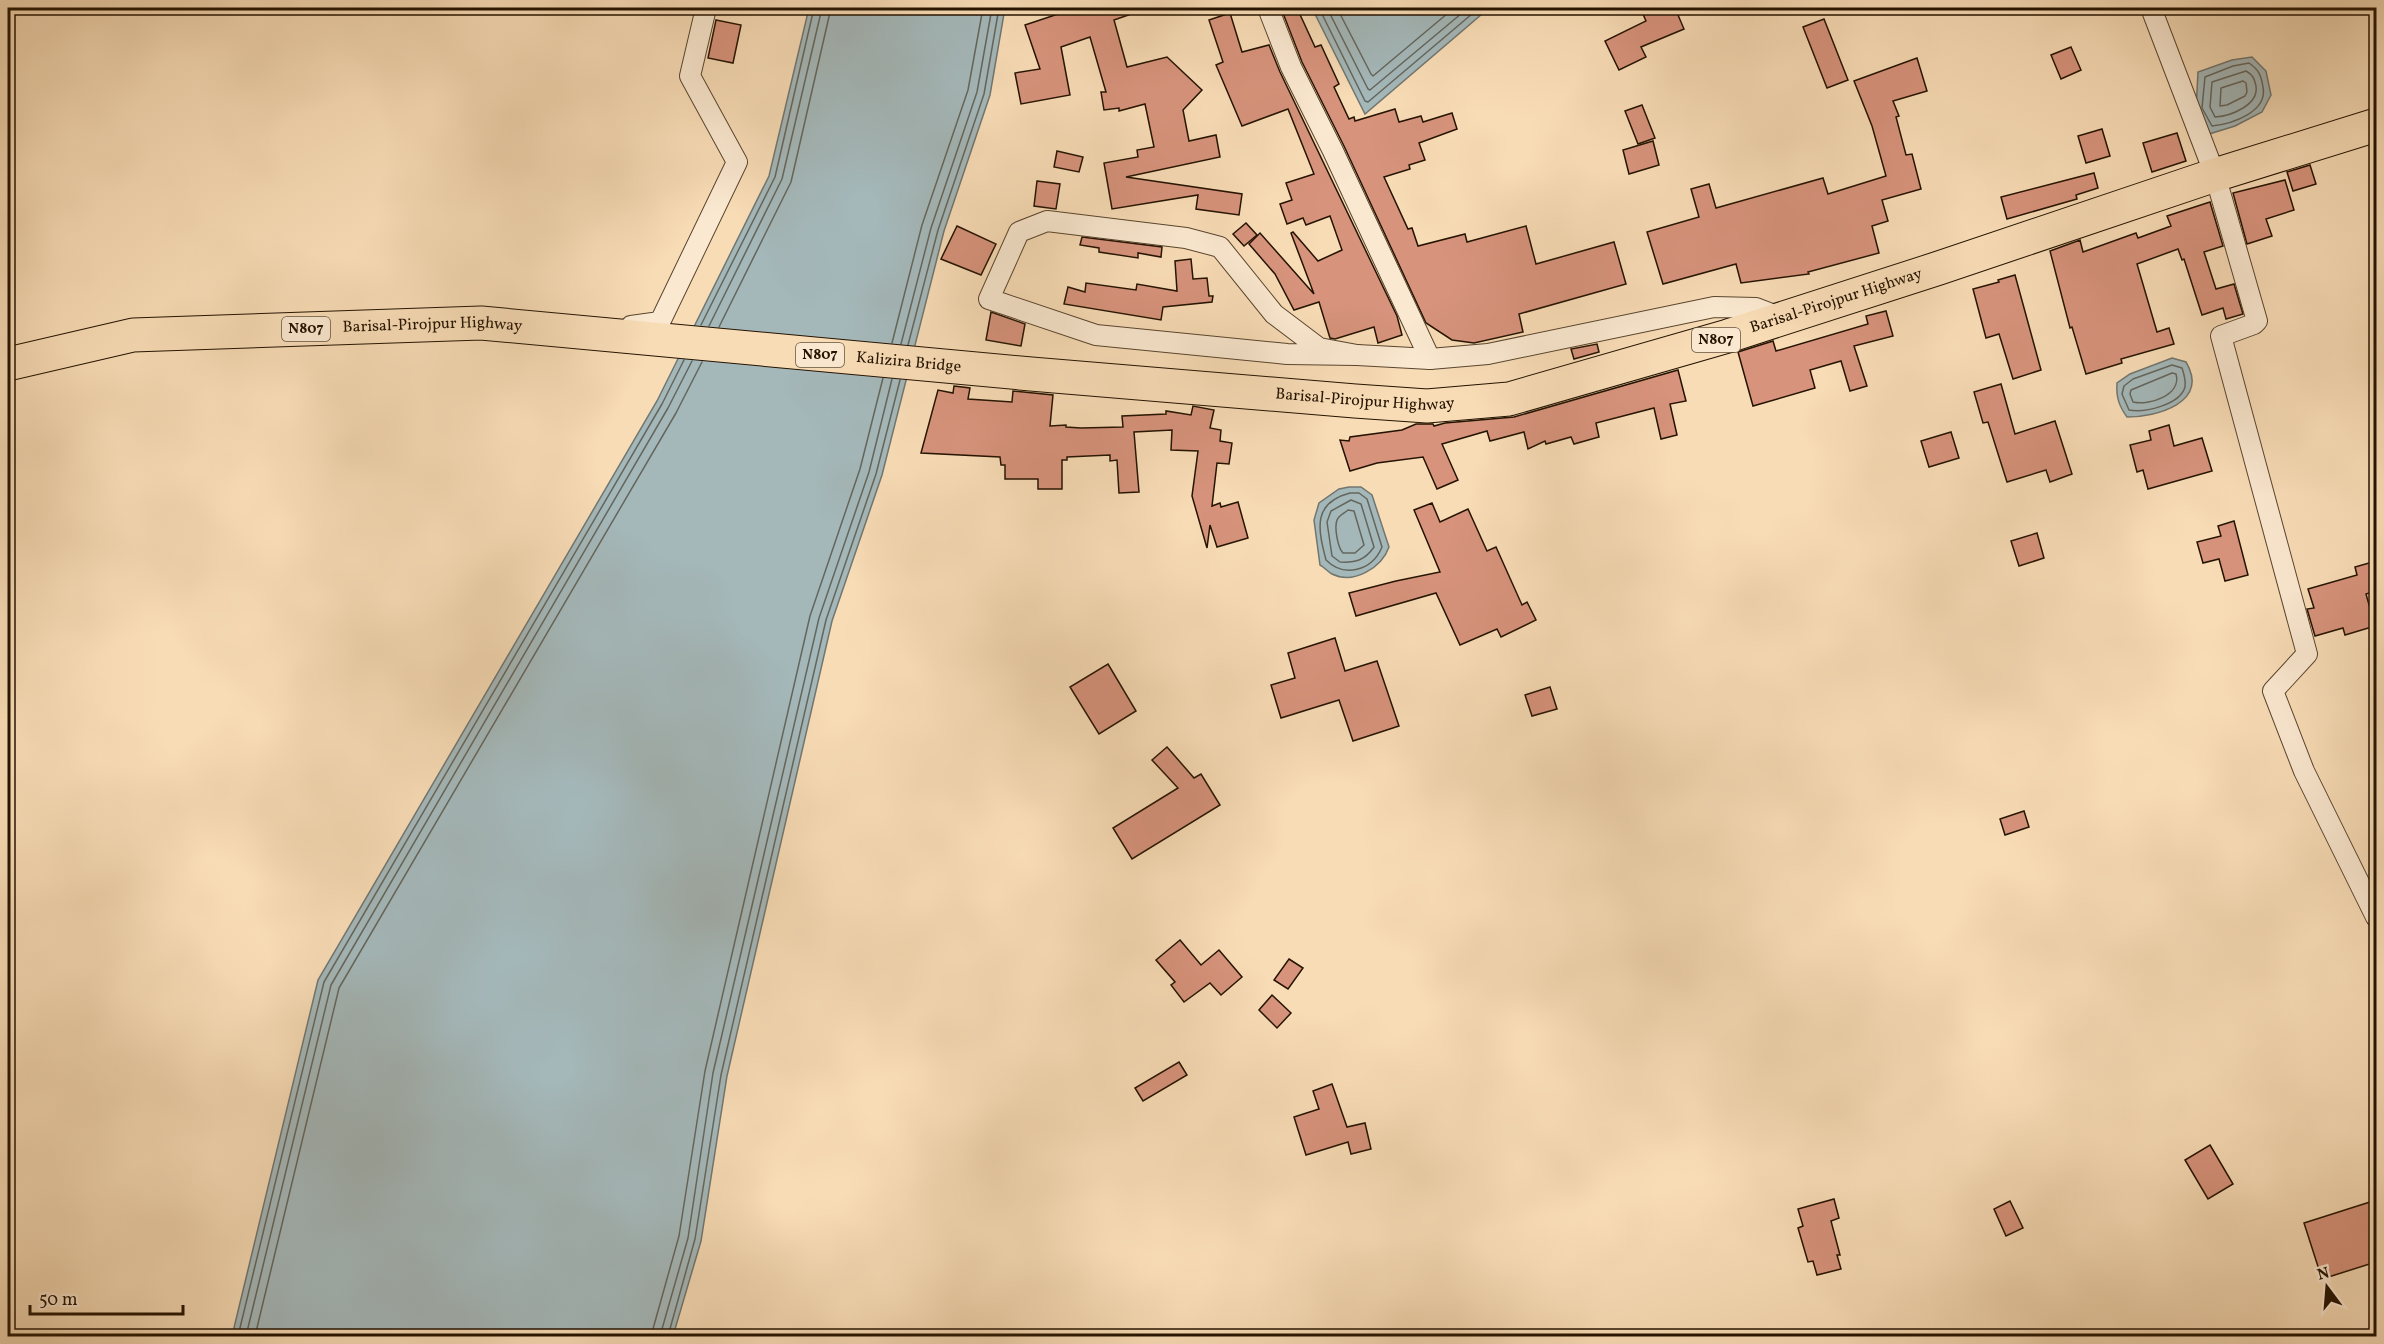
<svg xmlns="http://www.w3.org/2000/svg" width="2384" height="1344" viewBox="0 0 2384 1344" font-family="Vollkorn,serif">
  <style>
    .water { fill: #a4b8ba; stroke: #717670; stroke-width: 1.5 }
    .lines { fill: none; stroke-linecap: round; stroke-linejoin: round }
    .shore { stroke: #64665d; stroke-width: 1.5 }
    .building { fill: #d7937c; stroke: #241300; stroke-width: 1.5 }
    .minor-casing { stroke: #59452e; stroke-width: 22 }
    .trunk-casing { stroke: #241300; stroke-width: 35 }
    .minor { stroke: #fae8d0; stroke-width: 20 }
    .trunk { stroke: #f8dcb6; stroke-width: 33 }
    .labels { text-anchor: middle; dominant-baseline: central; stroke-width: 5; stroke-linejoin: round; paint-order: stroke }
    .shield { fill: #fae8d0; stroke: #64533e; stroke-width: 1.5 }
    .shield-label { font-size: 15px; font-weight: bold; fill: #241300 }
    .street-label { font-size: 16px; fill: #241300; stroke: #fae8d0 }
  </style>
  <rect width="100%" height="100%" fill="#f8dcb6"/>
  <filter id="stains"><feTurbulence type="fractalNoise" baseFrequency=".00333" numOctaves="4"/><feColorMatrix values="0 0 0 0 .2 0 0 0 0 .09 0 0 0 0 .02 0 0 0 .5 -.17"/></filter>
  <radialGradient id="worn" r=".72"><stop offset=".6" stop-color="#630" stop-opacity="0"/><stop offset="1" stop-color="#630" stop-opacity=".3"/></radialGradient>
  <g class="water">
    <path d="M809,8H1005L990,95L944,231L882,475L832,621L727,1076L701,1241L673,1336H232L318,980L657,401L769,176Z"/>
    <path d="M1312,8H1489L1365,114Z"/>
    <path d="M2252,57L2266,71L2271,95L2262,112L2235,126L2209,134L2196,110L2198,72L2232,60Z"/>
    <path d="M2172,358L2186,362C2210,403 2156,417 2127,417C2119,406 2116,397 2117,383L2130,374Z"/>
    <path d="M1349,487H1361L1372,495L1389,547C1382,567 1354,585 1332,574C1328,572 1324,567 1320,565L1314,520L1319,503L1339,489Z"/>
  </g>
  <g class="lines">
    <g class="shore">
      <path d="M1319,8L1365,101L1368,102L1479,8"/>
      <path d="M1327,8L1368,89L1370,90L1468,8"/>
      <path d="M1337,8L1371,74L1373,76L1454,8"/>
      <path d="M2249,63C2259,70 2261,75 2263,87C2268,112 2232,124 2212,126L2202,108L2205,77L2233,66Z"/>
      <path d="M2246,71C2253,75 2254,78 2256,86C2259,105 2231,116 2215,117L2210,107L2212,82Z"/>
      <path d="M2243,81L2246,83L2247,92L2245,96L2227,105L2220,106L2221,88Z"/>
      <path d="M701,325L775,177L814,8"/>
      <path d="M709,326L782,179L822,8"/>
      <path d="M719,327L791,182L831,8"/>
      <path d="M892,343L922,225L968,90L983,8"/>
      <path d="M901,344L931,228L977,92L992,8"/>
      <path d="M908,345L938,230L984,94L999,8"/>
      <path d="M2172,365L2182,368C2184,374 2186,381 2185,387C2180,405 2144,413 2129,410L2122,394L2124,386L2133,379Z"/>
      <path d="M2172,373L2176,374C2182,395 2149,406 2133,402L2130,394L2131,390Z"/>
      <path d="M1350,493H1359L1367,499L1382,547C1372,571 1344,578 1326,560C1318,529 1312,503 1350,493Z"/>
      <path d="M1351,500L1361,504L1374,547C1365,560 1356,563 1340,562L1332,556L1327,522L1331,511Z"/>
      <path d="M1348,510L1354,511L1364,545L1355,553H1343C1338,548 1334,528 1337,520C1339,515 1345,513 1348,510Z"/>
      <path d="M238,1336L324,982L662,404L684,360"/>
      <path d="M246,1336L331,985L668,408L692,361"/>
      <path d="M255,1336L339,988L676,413L702,362"/>
      <path d="M651,1336L679,1236L705,1071L810,616L860,469L883,378"/>
      <path d="M660,1336L688,1238L713,1073L819,618L869,472L892,379"/>
      <path d="M668,1336L695,1239L721,1075L826,620L876,474L900,380"/>
    </g>
  </g>
  <g class="building">
    <path d="M1076,8H1143V10L1114,20L1127,67L1167,57L1202,90L1183,110L1189,141L1216,135L1220,157L1126,177L1242,194L1239,215L1196,209L1198,195L1112,209L1104,163L1138,157L1137,150L1154,147L1145,104L1119,111V108L1104,110L1101,92H1106L1090,37L1061,47L1070,95L1021,104L1015,73L1040,69L1025,25Z"/>
    <path d="M1281,8H1297L1315,47L1321,45L1339,84L1334,87L1349,119L1354,117L1355,121L1395,109L1399,122L1421,116L1423,122L1452,113L1457,129L1419,143L1425,160L1409,165L1410,169L1384,177L1408,229L1412,228L1418,246L1465,234L1467,242L1526,226L1536,264L1614,242L1626,284L1519,314L1523,332L1474,343L1452,340L1426,323L1344,146L1302,62Z"/>
    <path d="M1652,8H1675L1684,29L1641,47L1646,57L1619,70L1605,41L1646,21L1642,12Z"/>
    <path d="M1230,13L1242,52L1269,45L1280,72L1397,316L1402,335L1378,343L1374,327L1335,339L1330,338L1319,302L1294,310L1275,274L1249,244L1260,233L1314,294L1291,233L1293,232L1318,261L1342,250L1330,216L1306,225L1303,218L1287,224L1280,204L1292,200L1286,183L1314,174L1288,109L1242,126L1216,65L1223,62L1209,20Z"/>
    <path d="M1824,19L1848,80L1827,88L1803,27Z"/>
    <path d="M716,20L741,25L733,63L708,58Z"/>
    <path d="M2071,47L2081,70L2061,79L2051,55Z"/>
    <path d="M1917,58L1927,91L1893,101L1899,116L1896,117L1906,155L1912,154L1921,189L1882,200L1888,221L1872,226L1879,253L1808,272L1809,274L1741,283L1736,264L1663,284L1647,232L1699,217L1691,189L1709,184L1716,208L1823,178L1828,194L1886,176L1872,126L1854,81Z"/>
    <path d="M1642,105L1655,138L1638,144L1625,111Z"/>
    <path d="M2102,129L2110,156L2086,163L2078,136Z"/>
    <path d="M2177,133L2186,161L2152,172L2143,143Z"/>
    <path d="M1653,141L1659,165L1629,174L1623,150Z"/>
    <path d="M1057,151L1083,157L1079,172L1054,167Z"/>
    <path d="M2310,165L2316,184L2293,191L2287,172Z"/>
    <path d="M2094,173L2098,188L2076,195L2077,199L2007,219L2001,197Z"/>
    <path d="M2285,180L2294,210L2266,219L2272,236L2247,244L2233,193Z"/>
    <path d="M1037,181L1060,184L1056,209L1034,206Z"/>
    <path d="M2210,202L2223,246L2204,252L2216,289L2234,284L2243,314L2226,319L2223,308L2202,315L2184,259L2182,260L2178,249L2137,264L2157,332L2169,328L2174,344L2121,359L2122,363L2086,374L2072,327L2070,328L2050,251L2080,240L2083,252L2136,233L2138,238L2171,226L2167,216Z"/>
    <path d="M1246,223L1257,235L1244,246L1233,234Z"/>
    <path d="M957,226L996,244L981,275L941,259Z"/>
    <path d="M1082,237L1162,247L1161,257L1138,253V258L1099,252V248L1080,245Z"/>
    <path d="M1191,259L1193,279L1207,278L1209,296H1213L1212,302L1163,307L1161,320L1064,304L1068,287L1085,292L1086,283L1136,290L1137,284L1177,291L1175,261Z"/>
    <path d="M2015,275L2041,370L2013,379L1999,334L1986,338L1973,289L1999,282L1998,280Z"/>
    <path d="M1886,311L1893,336L1854,346L1867,386L1850,391L1841,361L1810,370L1815,388L1753,406L1738,352L1773,341L1776,351L1868,324L1866,316Z"/>
    <path d="M991,312L1025,324L1021,346L986,340Z"/>
    <path d="M1597,344L1599,352L1574,359L1571,349Z"/>
    <path d="M1678,370L1686,401L1670,404L1677,435L1661,439L1654,408L1596,423L1599,437L1574,444L1571,437L1546,444L1545,441L1528,449L1524,432L1490,441L1487,431L1442,444L1458,480L1437,489L1423,457L1377,463L1350,471L1340,440L1349,441L1350,437L1402,430L1416,424H1433L1434,426L1445,423L1514,417Z"/>
    <path d="M2001,384L2015,434L2055,421L2072,474L2050,482L2046,470L2007,482L1988,422L1983,423L1974,392Z"/>
    <path d="M954,386L970,388L968,399L1012,402L1013,391L1053,395L1050,426L1066,425V427L1081,428L1123,427L1122,416L1166,414V411L1191,415L1193,406L1214,410L1210,428L1221,430L1220,441L1232,443L1229,464L1217,463L1212,506L1220,503L1221,507L1238,502L1248,538L1217,547L1210,525L1207,548L1192,496L1198,451L1171,450L1172,430L1134,432L1139,492L1119,493L1117,460L1110,461V455L1067,457V460H1062V489H1038V479H1005V465H1001L1000,457L921,453L938,390L953,393Z"/>
    <path d="M2169,425L2174,446L2202,438L2212,471L2148,489L2143,470L2137,472L2130,445L2151,440L2149,431Z"/>
    <path d="M1951,432L1959,458L1929,467L1921,441Z"/>
    <path d="M1432,503L1440,522L1468,509L1487,551L1496,547L1522,605L1527,602L1536,620L1501,637L1497,629L1460,645L1436,593L1356,616L1349,593L1396,581L1440,572L1414,510Z"/>
    <path d="M2234,521L2248,575L2225,581L2219,559L2203,563L2197,542L2221,536L2218,526Z"/>
    <path d="M2037,533L2044,558L2019,566L2011,541Z"/>
    <path d="M2376,561V591L2366,594L2375,626L2345,635L2343,628L2315,636L2307,609L2314,608L2308,589L2357,575L2355,567Z"/>
    <path d="M1335,638L1345,671L1377,661L1399,726L1353,741L1339,700L1281,718L1271,685L1295,678L1288,653Z"/>
    <path d="M1108,664L1136,711L1099,734L1070,687Z"/>
    <path d="M1550,687L1557,709L1532,716L1525,695Z"/>
    <path d="M1167,747L1194,778L1201,774L1220,805L1132,859L1113,828L1178,788L1152,760Z"/>
    <path d="M2024,811L2029,827L2005,835L2000,819Z"/>
    <path d="M1180,940L1201,965L1219,950L1242,977L1221,995L1210,983L1184,1002L1171,985L1175,982L1156,960Z"/>
    <path d="M1289,959L1303,968L1288,989L1274,980Z"/>
    <path d="M1272,995L1291,1013L1277,1028L1259,1010Z"/>
    <path d="M1179,1062L1187,1075L1143,1101L1135,1088Z"/>
    <path d="M1332,1084L1347,1127L1365,1123L1371,1149L1351,1154L1348,1142L1306,1155L1294,1117L1319,1109L1313,1091Z"/>
    <path d="M2210,1145L2233,1184L2208,1199L2185,1160Z"/>
    <path d="M1834,1199L1839,1218L1831,1221L1840,1255H1837L1841,1269L1817,1275L1813,1261L1808,1262L1798,1228L1803,1226L1798,1209Z"/>
    <path d="M2010,1201L2023,1228L2006,1236L1994,1209Z"/>
    <path d="M2370,1202L2376,1223V1262L2322,1279L2304,1223Z"/>
  </g>
  <g class="lines">
    <defs>
      <g id="minor">
        <path d="M1268,8L1291,67L1333,151L1430,359"/>
        <path d="M2151,8L2215,175L2257,321L2254,324L2221,336L2307,654L2273,691L2304,771L2376,917"/>
        <path d="M1047,221L1186,238L1220,247L1274,314L1319,348L1357,355L1287,354L1096,335L989,299L1019,232Z"/>
        <path d="M631,326L660,322L737,162L690,76L706,8"/>
        <path d="M1357,355L1430,359L1488,354L1714,307L1756,308L1782,318"/>
      </g>
      <g id="trunk">
        <path id="s1" d="M8,364L133,335L481,323L1031,374L1355,401L1427,406L1509,399L1728,336L1939,268L2215,175L2376,125"/>
      </g>
    </defs>
    <use href="#minor" class="minor-casing"/>
    <use href="#trunk" class="trunk-casing"/>
    <use href="#minor" class="minor"/>
    <use href="#trunk" class="trunk"/>
  </g>
  <g class="labels">
    <g class="shield">
      <rect x="282" y="317" width="48" height="24" rx="4.5"/>
      <rect x="1692" y="328" width="48" height="24" rx="4.5"/>
      <rect x="796" y="343" width="48" height="24" rx="4.5"/>
    </g>
    <g class="shield-label">
      <text x="306" y="329">N807</text>
      <text x="1716" y="340">N807</text>
      <text x="820" y="355">N807</text>
    </g>
    <g class="street-label">
      <text stroke="none"><textPath href="#s1" startOffset="1850">Barisal-Pirojpur Highway</textPath></text>
      <text stroke="none"><textPath href="#s1" startOffset="428">Barisal-Pirojpur Highway</textPath></text>
      <text stroke="none"><textPath href="#s1" startOffset="906">Kalizira Bridge</textPath></text>
      <text stroke="none"><textPath href="#s1" startOffset="1364">Barisal-Pirojpur Highway</textPath></text>
    </g>
  </g>
  <rect width="2384" height="1344" fill="none" stroke="#f8dcb6" stroke-width="30"/>
  <rect x="9" y="9" width="2366" height="1326" fill="none" stroke="#241300" stroke-width="3"/>
  <rect x="15" y="15" width="2354" height="1314" fill="none" stroke="#241300" stroke-width="1.5"/>
  <g transform="translate(2327 1287) rotate(344)" stroke="#fae8d0" stroke-width="4.5" paint-order="stroke">
  <path d="M0-4.5L10 22L0 15L-10 22Z" fill="#241300"/>
  <text y="-9" font-size="16" font-weight="bold" text-anchor="middle" fill="#241300">N</text>
  </g>
  <path d="M30 1305v9h153v-9" fill="none" stroke="#241300" stroke-width="3"/>
  <text x="39" y="1305" font-size="18" fill="#241300" stroke="#fae8d0" stroke-width="4.5" paint-order="stroke">50 m</text>
  <rect width="100%" height="100%" filter="url(#stains)"/>
  <rect width="100%" height="100%" fill="url(#worn)"/>
</svg>
